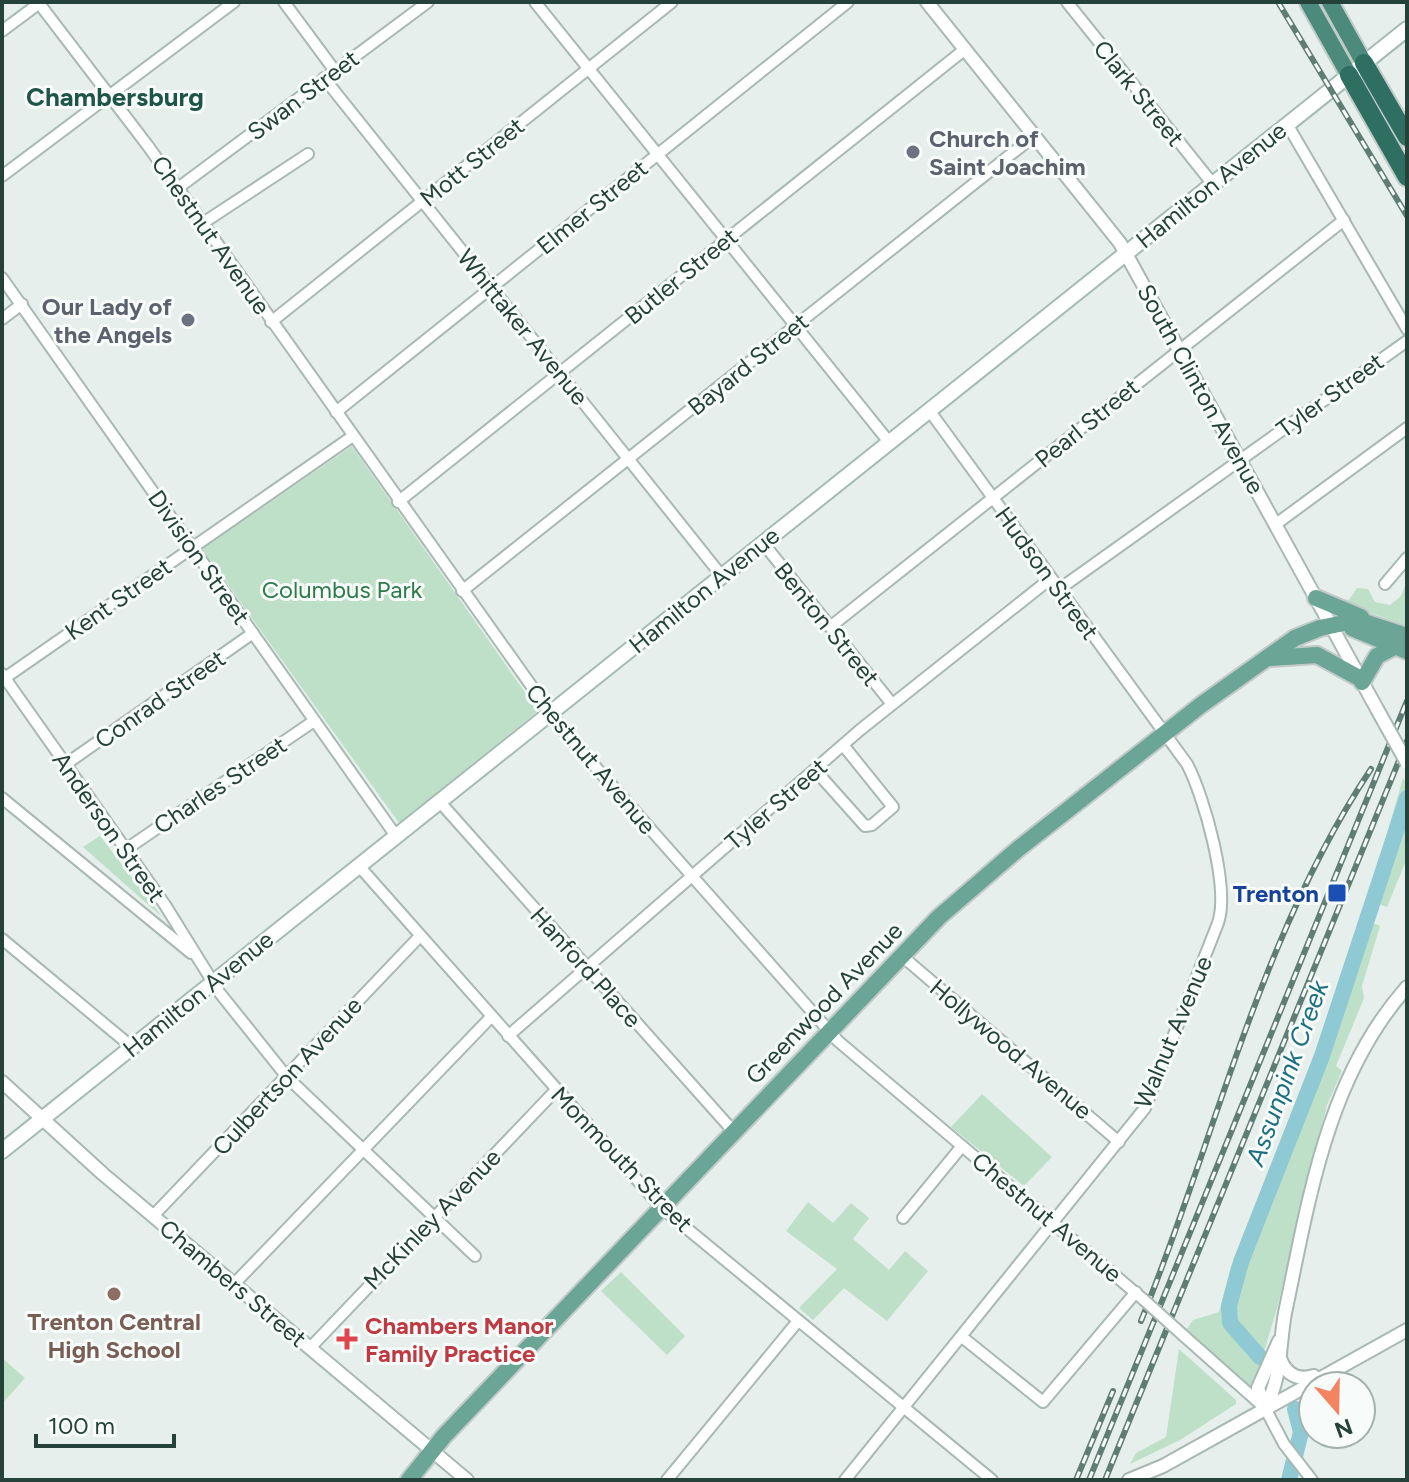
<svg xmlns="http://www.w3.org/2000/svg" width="1409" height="1482" viewBox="0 0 1409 1482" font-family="Figtree,sans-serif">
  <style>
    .green { fill: #bfe0c8 }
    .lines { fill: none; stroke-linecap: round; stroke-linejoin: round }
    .river { stroke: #8ec9d4; stroke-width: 16 }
    .minor-casing { stroke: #a8b8b2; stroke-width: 14 }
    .tertiary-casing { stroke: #a8b8b2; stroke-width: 16 }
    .secondary-casing { stroke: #a4bbb3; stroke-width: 18 }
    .primary-casing { stroke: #c2cac8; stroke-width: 20 }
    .trunk-casing { stroke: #c2cac8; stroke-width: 20 }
    .motorway-casing { stroke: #c2cac8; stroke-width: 22 }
    .minor { stroke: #fff; stroke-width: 10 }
    .tertiary { stroke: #fff; stroke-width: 12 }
    .secondary { stroke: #fff; stroke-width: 14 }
    .primary { stroke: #6aa596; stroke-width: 16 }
    .trunk { stroke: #4c8a7c; stroke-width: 16 }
    .motorway { stroke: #2f6f62; stroke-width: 18 }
    .rail-casing { stroke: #5f7d75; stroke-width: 6 }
    .rail { stroke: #f7fbf9; stroke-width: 3; stroke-dasharray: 9; stroke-linecap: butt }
    .minor-bridge-casing { stroke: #a8b8b2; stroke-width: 14; stroke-linecap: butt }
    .tertiary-bridge-casing { stroke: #a8b8b2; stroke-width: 16; stroke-linecap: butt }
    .minor-bridge { stroke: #fff; stroke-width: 10 }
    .tertiary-bridge { stroke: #fff; stroke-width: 12 }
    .worship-dot { fill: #6b7280; stroke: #f7fbf9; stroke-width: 3 }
    .transit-dot { fill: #1a4fb4; stroke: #f7fbf9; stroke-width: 3 }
    .education-dot { fill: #8d6e63; stroke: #f7fbf9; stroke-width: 3 }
    .health-dot { fill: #e0444e; stroke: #f7fbf9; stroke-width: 3 }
    .labels { text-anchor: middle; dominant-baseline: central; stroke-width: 6; stroke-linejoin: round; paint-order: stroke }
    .street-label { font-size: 24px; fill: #24423a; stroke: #f7fbf9 }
    .worship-label { font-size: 24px; font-weight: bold; fill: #5b616d; stroke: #f7fbf9; text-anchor: start }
    .park-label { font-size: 24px; fill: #2d7a4b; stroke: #f7fbf9 }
    .transit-label { font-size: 24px; font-weight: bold; fill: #164399; stroke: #f7fbf9; text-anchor: end }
    .education-label { font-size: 24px; font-weight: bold; fill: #785e54; stroke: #f7fbf9 }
    .health-label { font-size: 24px; font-weight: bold; fill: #be3a42; stroke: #f7fbf9; text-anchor: start }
    .neighbourhood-label { font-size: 26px; font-weight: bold; fill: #1f5548; stroke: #f7fbf9 }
    .water-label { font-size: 26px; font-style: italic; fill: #1c6f80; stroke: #f7fbf9 }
  </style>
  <rect width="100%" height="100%" fill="#e6efeb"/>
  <g class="green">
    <path d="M352,446L538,711L399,823L202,549Z"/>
    <path d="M1407,581V626L1346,604L1357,588L1368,589L1375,602L1390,605L1401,596Z"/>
    <path d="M1403,778L1407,785V858L1387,907L1368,900Z"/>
    <path d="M100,836L160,914L162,917L83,847Z"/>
    <path d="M1362,918L1380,926L1362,986L1364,998L1336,1066L1342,1071L1327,1105L1278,1305L1252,1392L1185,1332L1193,1320L1219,1312L1231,1266L1324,1038Z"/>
    <path d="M982,1094L1052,1157L1024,1186L951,1127Z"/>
    <path d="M808,1202L833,1223L851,1203L869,1218L853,1239L889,1270L905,1251L928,1271L887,1321L844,1288L813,1320L799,1308L837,1269L786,1231Z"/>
    <path d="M621,1272L685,1336L667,1355L601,1291Z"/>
    <path d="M1179,1349L1236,1400V1404L1180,1440L1130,1464L1136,1453L1166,1437Z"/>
    <path d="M2,1358L25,1378L2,1404Z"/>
  </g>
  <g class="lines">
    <g class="river">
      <path d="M1260,1357L1230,1323L1229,1306L1241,1262L1322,1056L1407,798"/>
      <path d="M1289,1480L1301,1432L1295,1409"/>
    </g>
    <defs>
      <g id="minor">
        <path d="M38,2L148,146L562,729L838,1041L1144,1300"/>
        <path d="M284,2L335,71"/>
        <path d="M535,2L889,442"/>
        <path d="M1067,2L1212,183"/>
        <path d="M2,31L41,2"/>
        <path d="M324,78L721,575"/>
        <path d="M1287,124L1407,329"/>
        <path d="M2,176L234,2"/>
        <path d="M178,188L428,2"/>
        <path d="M203,223L308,154"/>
        <path d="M2,278L396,836"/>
        <path d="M2,319L22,304"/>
        <path d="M271,322L672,2"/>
        <path d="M336,412L848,2"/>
        <path d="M398,502L964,50"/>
        <path d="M1276,524L1407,428"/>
        <path d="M763,543L892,704"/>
        <path d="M1385,584L1407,558"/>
        <path d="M1058,590L1407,341"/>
        <path d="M462,591L1034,136"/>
        <path d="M830,627L1344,220"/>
        <path d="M2,674L165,905L219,992L287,1077L475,1256"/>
        <path d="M2,680L353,436"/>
        <path d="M66,764L253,633"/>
        <path d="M815,770L865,826L872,825L893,807L843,745"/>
        <path d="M2,798L191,953"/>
        <path d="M439,801L734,1132"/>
        <path d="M125,850L314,721"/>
        <path d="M359,866L662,1208L992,1480"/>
        <path d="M2,939L132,1047"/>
        <path d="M902,956L1119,1142"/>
        <path d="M508,1036L860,730L1050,579"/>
        <path d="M153,1216L420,936"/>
        <path d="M903,1218L962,1146"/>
        <path d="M234,1284L491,1017"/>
        <path d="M1184,1336L1265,1408L1284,1444L1312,1480"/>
        <path d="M962,1337L1043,1402L1136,1292"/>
        <path d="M310,1348L556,1090"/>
        <path d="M667,1480L798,1321"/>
        <path d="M845,1480L1145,1108L1218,923C1230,888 1204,796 1187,764L929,410"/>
      </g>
      <g id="tertiary">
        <path d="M927,2L1120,243L1377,709"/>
        <path d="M2,1082L103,1174L467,1480"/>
        <path d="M1280,1358C1286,1375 1298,1381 1314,1376"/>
        <path d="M1265,1408C1282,1378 1279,1345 1285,1313C1309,1199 1327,1077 1407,987"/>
        <path d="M1265,1408L1258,1388L1279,1341"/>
        <path d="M1129,1480L1163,1466L1407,1330"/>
      </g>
      <path id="secondary" d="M2,1151L1407,29"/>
      <g id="primary">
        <path d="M1316,598L1361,617"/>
        <path d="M1352,628L1407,651"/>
        <path d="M1269,658L1317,655L1361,679"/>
        <path d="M1362,682L1377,656L1396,646"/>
        <path d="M409,1480L444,1436L939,917L1018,849L1201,705L1295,638L1320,628L1358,620L1407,636"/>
      </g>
      <g id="trunk">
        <path d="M1308,2L1349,75"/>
        <path d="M1330,2L1364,63"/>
      </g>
      <g id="motorway">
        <path d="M1364,63L1407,137"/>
        <path d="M1349,75L1407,177"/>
      </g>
    </defs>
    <use href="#minor" class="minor-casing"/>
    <use href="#tertiary" class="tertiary-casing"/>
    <use href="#secondary" class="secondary-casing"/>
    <use href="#primary" class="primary-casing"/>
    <use href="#trunk" class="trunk-casing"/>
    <use href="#motorway" class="motorway-casing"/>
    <use href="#minor" class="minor"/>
    <use href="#tertiary" class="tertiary"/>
    <use href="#secondary" class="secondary"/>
    <use href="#primary" class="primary"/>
    <use href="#trunk" class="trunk"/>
    <use href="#motorway" class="motorway"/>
    <defs>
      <g id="rail">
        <path d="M1278,2L1407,216"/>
        <path d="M1141,1321C1216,1137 1260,935 1371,769"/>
        <path d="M1076,1480L1113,1391"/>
        <path d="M1089,1480L1407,701"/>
        <path d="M1105,1480L1407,741"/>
      </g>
    </defs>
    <use href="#rail" class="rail-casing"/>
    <use href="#rail" class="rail"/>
    <defs>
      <path id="minor-bridge" d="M1144,1300L1184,1336"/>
      <path id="tertiary-bridge" d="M1377,709L1407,763"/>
    </defs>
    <use href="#minor-bridge" class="minor-bridge-casing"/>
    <use href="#tertiary-bridge" class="tertiary-bridge-casing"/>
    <use href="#minor-bridge" class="minor-bridge"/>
    <use href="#tertiary-bridge" class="tertiary-bridge"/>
  </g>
  <g class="worship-dot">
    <circle cx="913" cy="152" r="8"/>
    <circle cx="188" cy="320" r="8"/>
  </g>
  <rect class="transit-dot" x="1327" y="883" width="20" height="20" rx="4"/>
  <circle class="education-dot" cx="114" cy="1294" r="8"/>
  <path class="health-dot" d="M343 1327h8v8h8v8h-8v8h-8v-8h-8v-8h8z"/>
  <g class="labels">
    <g class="street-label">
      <text transform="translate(1139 93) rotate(51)">Clark Street</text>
      <text transform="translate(303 95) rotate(-37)">Swan Street</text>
      <text transform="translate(472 162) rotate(-39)">Mott Street</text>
      <text transform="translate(1211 185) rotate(-39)">Hamilton Avenue</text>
      <text transform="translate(592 207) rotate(-39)">Elmer Street</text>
      <text transform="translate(211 235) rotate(55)">Chestnut Avenue</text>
      <text transform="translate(681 276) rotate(-39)">Butler Street</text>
      <text transform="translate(523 327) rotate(51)">Whittaker Avenue</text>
      <text transform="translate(748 364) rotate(-39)">Bayard Street</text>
      <text transform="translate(1201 389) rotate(61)">South Clinton Avenue</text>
      <text transform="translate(1330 395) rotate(-36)">Tyler Street</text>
      <text transform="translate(1087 423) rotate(-39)">Pearl Street</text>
      <text transform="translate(199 557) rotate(55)">Division Street</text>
      <text transform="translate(1047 573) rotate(54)">Hudson Street</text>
      <text transform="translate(704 590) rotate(-39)">Hamilton Avenue</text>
      <text transform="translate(118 599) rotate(-35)">Kent Street</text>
      <text transform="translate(827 624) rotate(51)">Benton Street</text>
      <text transform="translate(160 699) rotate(-35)">Conrad Street</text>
      <text transform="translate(591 759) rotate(50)">Chestnut Avenue</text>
      <text transform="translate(220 785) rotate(-34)">Charles Street</text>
      <text transform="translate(776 804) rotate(-41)">Tyler Street</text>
      <text transform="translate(109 827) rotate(55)">Anderson Street</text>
      <text transform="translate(586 967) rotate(48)">Hanford Place</text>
      <text transform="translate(198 994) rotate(-39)">Hamilton Avenue</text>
      <text transform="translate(824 1003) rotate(-46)">Greenwood Avenue</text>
      <text transform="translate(1173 1032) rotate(-67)">Walnut Avenue</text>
      <text transform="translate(1011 1049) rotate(40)">Hollywood Avenue</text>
      <text transform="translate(287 1076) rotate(-47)">Culbertson Avenue</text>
      <text transform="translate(622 1159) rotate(46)">Monmouth Street</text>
      <text transform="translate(1047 1217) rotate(40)">Chestnut Avenue</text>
      <text transform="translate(432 1219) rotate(-46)">McKinley Avenue</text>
      <text transform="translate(233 1283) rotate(40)">Chambers Street</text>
    </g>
    <g class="worship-label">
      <text x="929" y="138">Church of<tspan x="929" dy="28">Saint Joachim</tspan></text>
      <text x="172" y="306" text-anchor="end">Our Lady of<tspan x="172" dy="28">the Angels</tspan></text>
    </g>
    <g class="park-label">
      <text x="342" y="589">Columbus Park</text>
    </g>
    <g class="transit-label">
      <text x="1319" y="893">Trenton</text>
    </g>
    <g class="education-label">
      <text x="114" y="1321">Trenton Central<tspan x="114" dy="28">High School</tspan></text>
    </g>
    <g class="health-label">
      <text x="365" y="1325">Chambers Manor<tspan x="365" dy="28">Family Practice</tspan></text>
    </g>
    <g class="neighbourhood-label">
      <text x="115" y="97">Chambersburg</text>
    </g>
    <g class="water-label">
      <text transform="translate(1287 1073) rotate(-70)">Assunpink Creek</text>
    </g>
  </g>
  <rect width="1409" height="1482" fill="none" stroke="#24423a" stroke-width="8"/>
  <g transform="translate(1337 1410) rotate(160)"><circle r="38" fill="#f7fbf9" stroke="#a3b1ad" stroke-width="2"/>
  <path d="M0-6L14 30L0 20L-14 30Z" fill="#f4845f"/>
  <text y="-12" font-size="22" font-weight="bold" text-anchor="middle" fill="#24423a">N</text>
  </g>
  <path d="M36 1434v12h138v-12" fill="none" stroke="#24423a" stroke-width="4"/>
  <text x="48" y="1434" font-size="24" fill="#24423a" stroke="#f7fbf9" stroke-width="6" paint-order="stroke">100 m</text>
</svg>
